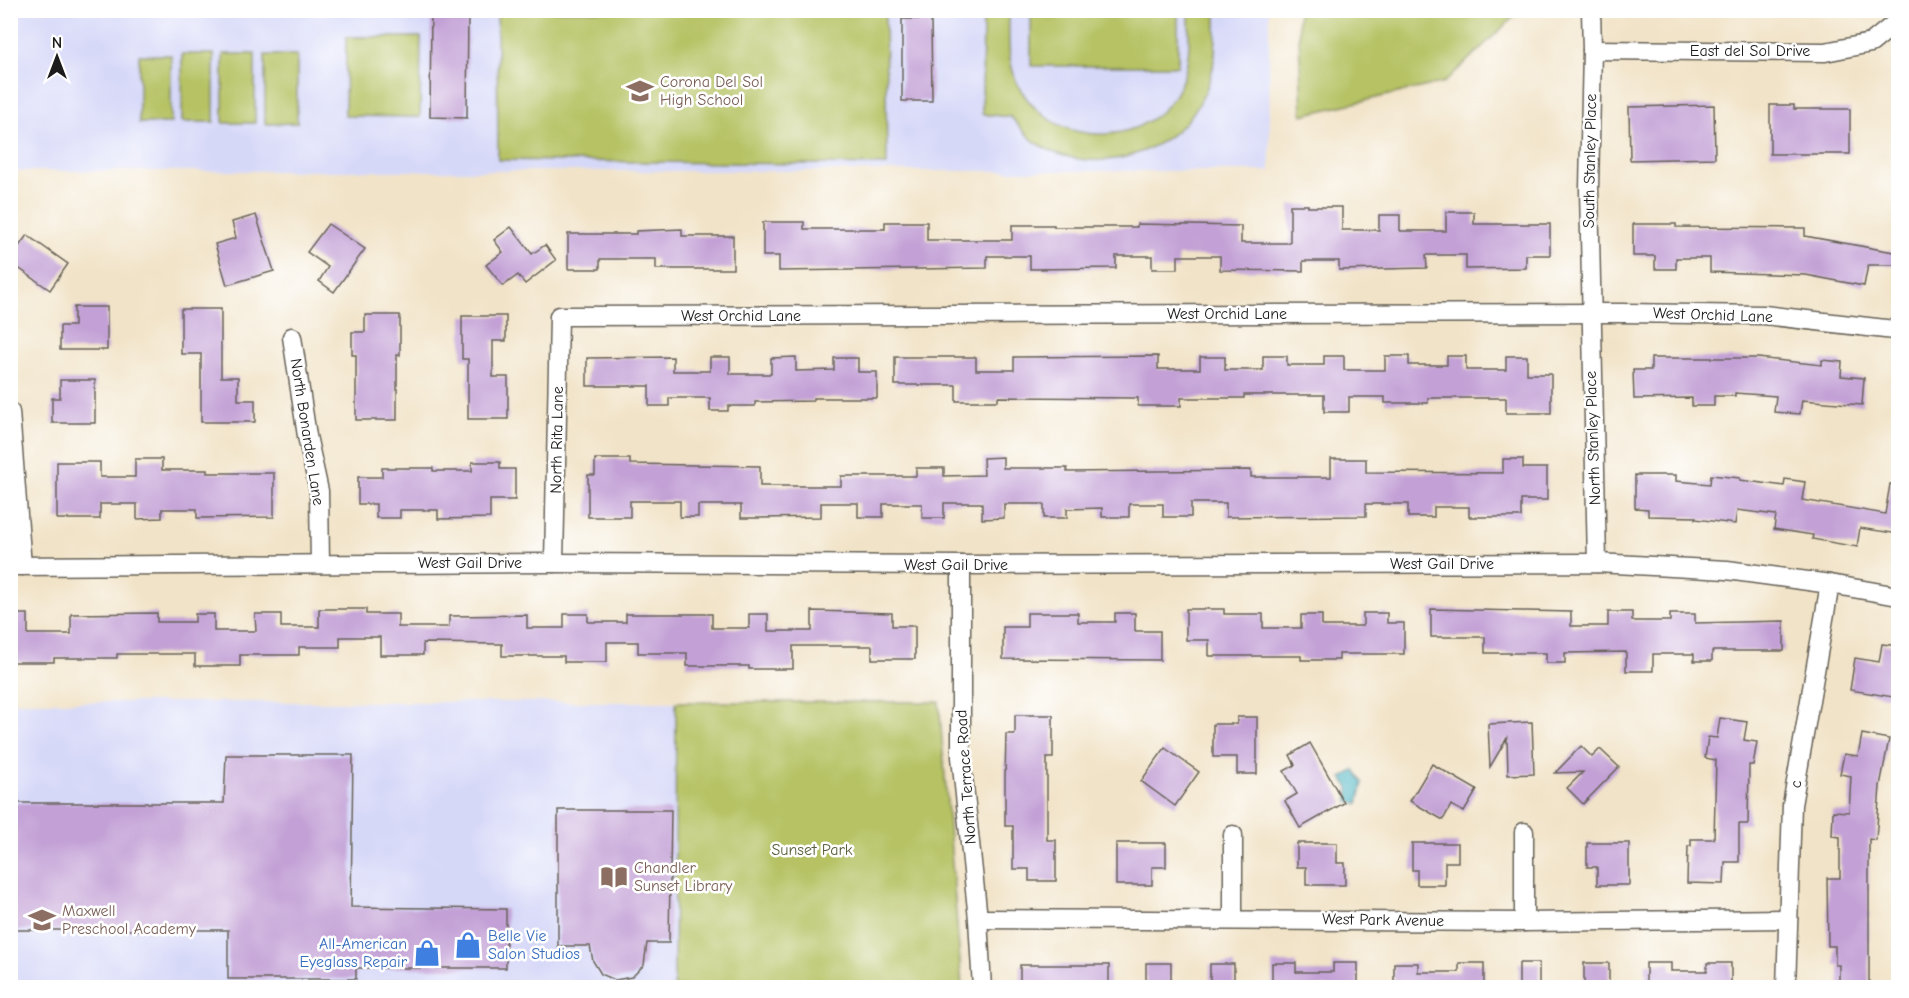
<svg xmlns="http://www.w3.org/2000/svg" width="1909" height="998" viewBox="0 0 1909 998" font-family="'Comic Neue',sans-serif">
  <style>
    .built { fill: #d6d8f8 }
    .green { fill: #b6c264; stroke: #696f40; stroke-width: 1.5 }
    .water { fill: #42b1be; stroke: #2f666d; stroke-width: 1.5 }
    .building { fill: #c3a1d6 }
    .lines { fill: none; stroke-linecap: round; stroke-linejoin: round }
    .street-casing { stroke: #676258; stroke-width: 21 }
    .street { stroke: #fff; stroke-width: 18 }
    .labels { text-anchor: middle; dominant-baseline: central; stroke-width: 5; stroke-linejoin: round; paint-order: stroke }
    .street-label { font-size: 16px; fill: #1c1c1c; stroke: #fff }
    .education-label { font-size: 16px; fill: #785e54; stroke: #fff; text-anchor: start }
    .park-label { font-size: 16px; fill: #5a5e39; stroke: #fff }
    .shop-label { font-size: 16px; fill: #366cbe; stroke: #fff; text-anchor: start }
  </style>
  <rect width="100%" height="100%" fill="#fff"/>
  <filter id="ink" filterUnits="userSpaceOnUse"><feTurbulence type="fractalNoise" baseFrequency=".0167" numOctaves="2"/><feDisplacementMap in="SourceGraphic" scale="12" xChannelSelector="R" yChannelSelector="G"/><feConvolveMatrix kernelMatrix="1 2 1 2 8 2 1 2 1" color-interpolation-filters="sRGB"/></filter>
  <filter id="wash" filterUnits="userSpaceOnUse"><feTurbulence type="fractalNoise" baseFrequency=".008" numOctaves="4" result="noise"/><feDisplacementMap in="SourceGraphic" scale="24" xChannelSelector="R" yChannelSelector="G"/><feGaussianBlur stdDeviation="1.35" result="paint"/><feColorMatrix in="noise" values="0 0 0 0 0 0 0 0 0 0 0 0 0 0 0 0 0 1.4 0 .05"/><feComposite in="paint" operator="in"/></filter>
  <g filter="url(#wash)">
    <rect width="100%" height="100%" fill="#f1e3c7"/>
    <g class="built">
      <path d="M11,11H1269L1270,171H11Z"/>
      <path d="M11,702H676L674,987L11,988Z"/>
    </g>
    <g class="green">
      <path d="M497,11H885L887,165L498,160Z"/>
      <path d="M983,11H1009C1009,39 1006,65 1021,90C1057,151 1153,149 1181,83C1191,61 1189,34 1189,11H1216C1216,39 1217,66 1205,92C1179,153 1098,179 1041,146C1029,139 1020,127 1011,117L982,114Z"/>
      <rect x="1031" y="11" width="147" height="55"/>
      <path d="M1298,11V10L1520,11L1445,82L1302,115Z"/>
      <path d="M346,37H421L420,117L345,116Z"/>
      <rect x="182" y="54" width="32" height="68"/>
      <rect x="223" y="54" width="32" height="69"/>
      <rect x="139" y="55" width="32" height="68"/>
      <path d="M265,55H297V123L265,124Z"/>
      <path d="M676,702H939L962,987H674Z"/>
    </g>
    <path class="water" d="M1355,770L1363,783L1358,804L1348,802L1349,788L1342,778Z"/>
    <g id="blocks">
      <g class="building">
        <path d="M431,10H468L467,118L430,117Z"/>
        <path d="M902,19H931L932,101H902Z"/>
        <path d="M1714,105L1715,158L1630,160L1629,107Z"/>
        <path d="M1770,105H1794V109H1850V154H1770Z"/>
        <path d="M1290,205H1308V207H1342V230H1379V215H1400V231H1446V212H1474V224H1550V255H1526V268L1466,269V255H1426L1427,268L1339,270V261H1303V271L1220,270V256H1178V269H1152V256H1116V268L1030,269V256H987V268L779,271V256H763V222H804V229H885V222H927V240H1012V225H1054V227H1137V224L1241,226V243H1290Z"/>
        <path d="M256,215L274,271L227,285L215,244L236,238L232,222Z"/>
        <path d="M328,224L365,249L334,292L319,281L328,267L307,252Z"/>
        <path d="M1633,224H1676V227L1805,228V236L1899,253V265H1868L1864,286L1806,275L1710,272V258H1676V269H1655V256H1633Z"/>
        <path d="M511,227L532,254L545,245L556,260L525,284L518,275L503,286L486,265L503,252L494,240Z"/>
        <path d="M682,229V236H733V269H656V259H600V269H568V234H636V231Z"/>
        <path d="M27,235L68,264L50,290L10,262V259Z"/>
        <path d="M74,307H107V350H60V326H74Z"/>
        <path d="M181,309H221V377H238V400H255V422H201V354H181Z"/>
        <path d="M365,315H400V355H397V420H356V355H352V332H365Z"/>
        <path d="M462,316H506V341H493V377H508V419H468V359H462Z"/>
        <path d="M1158,356V369H1200V357H1225V370H1263V356H1287V365H1324V356H1344V370H1385V356H1409V365H1447V356H1466V370H1506V356H1527V374H1551V413H1506V398H1428V403H1385V397H1349V412H1324V395H1244V398H1181V406H1138V398L998,397V401H956V385H895V357H976V370H1014V357Z"/>
        <path d="M673,357V371H710V357H730V374H771V358L796,357V371L834,370V358H858V372H877V398H813V401L755,402V406H728V411H710V398H669V406H649V386H587V358Z"/>
        <path d="M1651,358H1758L1822,365V360L1842,362L1841,376L1864,378L1862,405L1802,400L1800,414L1774,412L1776,396L1735,393V396H1714V406H1692V398L1634,399L1633,370H1651Z"/>
        <path d="M60,380H95V423H52V398H60Z"/>
        <path d="M1003,457V468H1067V472L1251,470V477H1331V459H1366V472L1503,473V459H1523V468H1547V500H1521V517H1469V507H1434V517H1408V504H1366V516L1226,517V503H1191V517H1163V504H1129V517H1102V508L1067,509V518H1044V504H1004V518L982,519V503H944V518H922V504H883V517H858V503H821V517L760,518H741V505H698V517H680V501H630V517H588V475H595V459H630V464L760,466V486H841V476H916V468H944V476L984,475L983,458Z"/>
        <path d="M135,459H162V470H207V473H274V517L197,518V509H162V518L137,519V504H100V519H57V462H100V477H135Z"/>
        <path d="M472,462H500V469H515V500H490V518L438,519V510H400V518H376V504H358V477H382V468H433V471H472Z"/>
        <path d="M1635,475H1676V481L1710,484L1711,475L1740,478V480L1784,486L1785,479L1805,482L1802,500L1885,514L1890,484H1899V534L1860,528L1857,547L1812,539L1813,535L1774,529L1776,515L1737,510L1735,524L1695,519L1696,517L1648,516V509L1635,508Z"/>
        <path d="M319,609H366V614H398V627H449V616L527,615V628H564V614H588V622H626V614H712V628H749V614H768V631H812V611L892,613V626H915V659H872V646H793V669H749V666H687V653H638V642H607V662H564V656H502V644L423,643V655H380V637H340V647H299V655H240V666H195V654H117V658H54V662H10V614H28V634H71V614L157,613V622H195V614H214V631H256L255,614H281V627H319Z"/>
        <path d="M1186,609H1224V614H1263V628H1301V615H1322V626H1363V613H1387V623H1404V654H1339V660H1301V656H1209V640H1186Z"/>
        <path d="M1431,609L1571,612V626H1608V612H1632V621H1670V614H1695V623L1784,621V651H1712V661H1694V654H1653V671H1626V652L1565,653V663H1546V653H1485V637H1431Z"/>
        <path d="M1027,613H1078V622H1115V613H1135V631H1160V660L1003,659V627H1027Z"/>
        <path d="M1882,644L1899,646V663L1893,697L1850,690L1855,658L1879,662Z"/>
        <path d="M1015,715H1053V758H1047V840H1056V881H1029V869H1013V826H1005V778L1006,734H1015Z"/>
        <path d="M1237,717H1257V774H1237V757H1213V724H1237Z"/>
        <path d="M1720,718L1747,722L1744,740L1757,742L1753,765H1749L1748,824H1739V862H1725L1724,884L1687,883L1688,846H1691V839H1714L1716,760L1705,758L1708,737L1717,738Z"/>
        <path d="M1532,722L1534,774L1508,775L1507,738L1490,767L1488,724Z"/>
        <path d="M1862,734L1889,739L1880,786L1876,840L1869,839V987H1839V965H1835V946H1828L1827,878H1840V837L1832,836L1833,811L1849,812L1851,776L1840,774L1844,754L1858,756Z"/>
        <path d="M1310,743L1344,803L1300,828L1285,801L1297,794L1284,771L1295,765L1290,755Z"/>
        <path d="M1581,746L1592,757L1600,749L1619,767L1583,804L1567,788L1583,772L1555,773Z"/>
        <path d="M1165,748L1199,772L1175,806L1141,781Z"/>
        <path d="M226,755H353L351,907L506,909V968H356V979H228V930H10V803H224Z"/>
        <path d="M1432,764L1477,790L1464,812L1451,805L1443,820L1410,801Z"/>
        <path d="M558,810H671L669,943H647L644,965L632,977L615,980L601,974L593,961L590,946H558Z"/>
        <path d="M1116,843H1166V867H1152V885H1116Z"/>
        <path d="M1297,843H1337V863H1345V885H1306V867H1297Z"/>
        <path d="M1412,843H1458V862H1445V885H1417V870H1412Z"/>
        <path d="M1587,843H1629V885H1597V867H1587Z"/>
        <rect x="1146" y="963" width="25" height="24"/>
        <path d="M1272,963H1296V972H1333V963H1358V987H1272Z"/>
        <path d="M1394,963H1418V972H1459V963H1484V987H1394Z"/>
        <rect x="1519" y="963" width="20" height="24"/>
        <rect x="1584" y="963" width="25" height="24"/>
        <path d="M1646,963H1671V971H1707V963H1731V987H1646Z"/>
        <rect x="1210" y="964" width="24" height="23"/>
        <rect x="1020" y="965" width="89" height="22"/>
      </g>
    </g>
  </g>
  <g filter="url(#ink)">
    <use href="#blocks" fill-opacity="0" stroke="#676258" stroke-width="1.5"/>
    <g class="lines">
      <defs>
        <g id="street">
          <path d="M1591,10L1592,50L1589,188L1597,563"/>
          <path d="M1592,50L1825,52L1871,43L1898,21"/>
          <path d="M292,337L307,436L319,491L320,564"/>
          <path d="M10,412L22,566"/>
          <path d="M554,563L559,316L1622,313L1764,315L1894,330"/>
          <path d="M961,565V757L978,919L982,988"/>
          <path d="M10,566L554,563L961,565L1597,563L1727,570L1830,584L1898,596"/>
          <path d="M1233,835V919"/>
          <path d="M978,919L1524,922L1788,919"/>
          <path d="M1524,922V832"/>
          <path d="M1786,988L1792,805L1830,584"/>
        </g>
      </defs>
      <use href="#street" class="street-casing"/>
      <use href="#street" class="street"/>
    </g>
  </g>
  <defs>
    <symbol id="school-bare" viewBox="-9 -9 18 18"><path d="M0-5L7-2L0 1L-7-2ZM-4 1L0 2.5L4 1V4Q0 6-4 4Z" fill="#8d6e63" stroke="#fff" stroke-width="2.5" paint-order="stroke"/></symbol>
    <symbol id="library-bare" viewBox="-9 -9 18 18"><path d="M-6-4Q-3-5.5-.7-3.5V5Q-3 3-6 4ZM6-4Q3-5.5 .7-3.5V5Q3 3 6 4Z" fill="#8d6e63" stroke="#fff" stroke-width="2.5" paint-order="stroke"/></symbol>
    <symbol id="shop-bare" viewBox="-9 -9 18 18"><path d="M-5-2.5h2.3a2.7 3.5 0 0 1 5.4 0H5L5.5 6h-11ZM-1.5-2.5h3a1.5 2.3 0 0 0-3 0Z" fill="#3f7fe0" stroke="#fff" stroke-width="2.5" paint-order="stroke"/></symbol>
  </defs>
  <g fill-rule="evenodd">
    <use href="#school-bare" x="621" y="72" width="38" height="38"/>
    <use href="#library-bare" x="595" y="858" width="38" height="38"/>
    <use href="#school-bare" x="23" y="901" width="38" height="38"/>
    <use href="#shop-bare" x="449" y="926" width="38" height="38"/>
    <use href="#shop-bare" x="408" y="934" width="38" height="38"/>
  </g>
  <g class="labels">
    <g class="street-label">
      <text x="1750" y="51">East del Sol Drive</text>
      <text transform="translate(1590 161) rotate(-89)">South Stanley Place</text>
      <text x="1227" y="314">West Orchid Lane</text>
      <text transform="translate(1713 315) rotate(2)">West Orchid Lane</text>
      <text x="741" y="316">West Orchid Lane</text>
      <text transform="translate(307 432) rotate(81)">North Bonarden Lane</text>
      <text transform="translate(1593 438) rotate(-92)">North Stanley Place</text>
      <text transform="translate(557 440) rotate(-89)">North Rita Lane</text>
      <text x="470" y="563">West Gail Drive</text>
      <text x="1442" y="564">West Gail Drive</text>
      <text x="956" y="565">West Gail Drive</text>
      <text transform="translate(966 777) rotate(-94)">North Terrace Road</text>
      <text transform="translate(1796 784) rotate(-80)">c</text>
      <text transform="translate(1383 920) rotate(1)">West Park Avenue</text>
    </g>
    <g class="education-label">
      <text x="660" y="82">Corona Del Sol<tspan x="660" dy="18">High School</tspan></text>
      <text x="634" y="868">Chandler<tspan x="634" dy="18">Sunset Library</tspan></text>
      <text x="62" y="911">Maxwell<tspan x="62" dy="18">Preschool Academy</tspan></text>
    </g>
    <g class="park-label">
      <text x="812" y="850">Sunset Park</text>
    </g>
    <g class="shop-label">
      <text x="488" y="936">Belle Vie<tspan x="488" dy="18">Salon Studios</tspan></text>
      <text x="407" y="944" text-anchor="end">All-American<tspan x="407" dy="18">Eyeglass Repair</tspan></text>
    </g>
  </g>
  <rect width="1909" height="998" fill="none" stroke="#fff" stroke-width="36"/>
  <g transform="translate(57 57)" stroke="#ffffff" stroke-width="4.5" paint-order="stroke">
  <path d="M0-4.5L10 22L0 15L-10 22Z" fill="#1c1c1c"/>
  <text y="-9" font-size="16" font-weight="bold" text-anchor="middle" fill="#1c1c1c">N</text>
  </g>
</svg>
